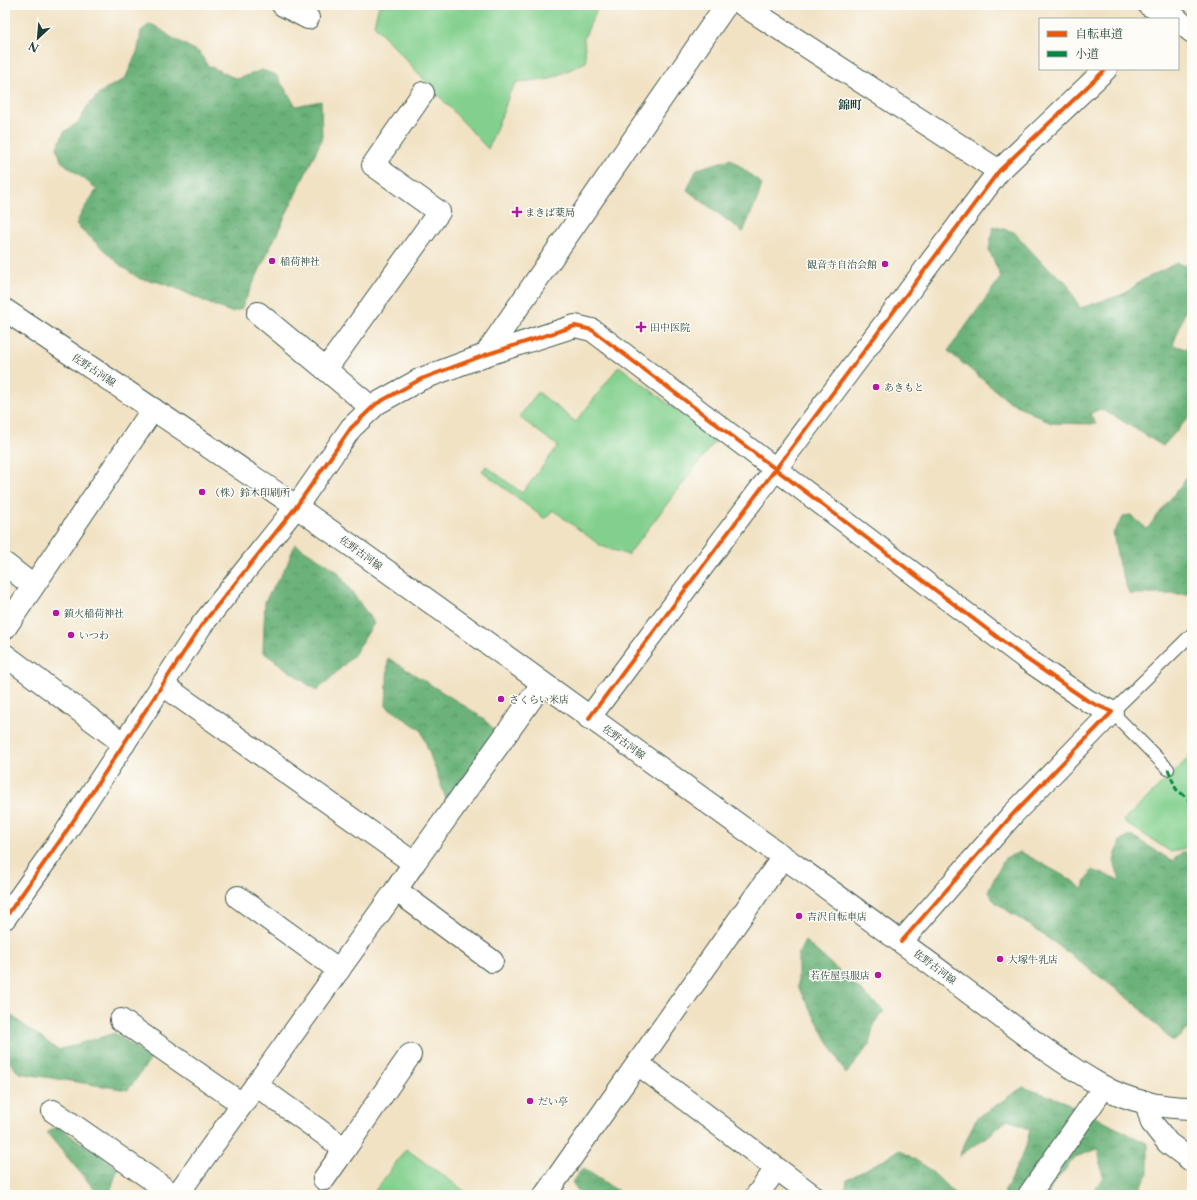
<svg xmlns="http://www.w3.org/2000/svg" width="1197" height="1200" viewBox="0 0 1197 1200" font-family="'Libre Caslon Text','Noto Serif JP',serif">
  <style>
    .green { fill: #83d08e; stroke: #518661 }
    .forest { fill: url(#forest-crowns); stroke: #447856 }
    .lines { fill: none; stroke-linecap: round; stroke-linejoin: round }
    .service-casing { stroke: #3e564a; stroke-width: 14 }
    .minor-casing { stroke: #3e564a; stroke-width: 24 }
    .primary-casing { stroke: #3e564a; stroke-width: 24 }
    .service { stroke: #fff; stroke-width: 12 }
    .minor { stroke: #fff; stroke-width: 22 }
    .primary { stroke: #fff; stroke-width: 22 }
    .quiet { stroke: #00873e; stroke-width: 3; stroke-dasharray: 6 3; stroke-linecap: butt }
    .cycleway-casing { stroke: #fdfcf7; stroke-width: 6 }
    .cycleway { stroke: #e8590c; stroke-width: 4 }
    .poi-dot { fill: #b5179e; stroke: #fdfcf7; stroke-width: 1.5 }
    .labels { text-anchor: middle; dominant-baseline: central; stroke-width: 3; stroke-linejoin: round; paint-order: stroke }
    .poi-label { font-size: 10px; fill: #1f3d34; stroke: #fdfcf7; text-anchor: start }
    .street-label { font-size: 10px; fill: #1f3d34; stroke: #fdfcf7 }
    .quarter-label { font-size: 12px; font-weight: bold; fill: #1f3d34; stroke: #fdfcf7 }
  </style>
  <defs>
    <pattern id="forest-crowns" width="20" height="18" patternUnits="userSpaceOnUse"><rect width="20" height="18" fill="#6ab279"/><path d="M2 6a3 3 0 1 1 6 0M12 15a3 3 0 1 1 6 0" fill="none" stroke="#579264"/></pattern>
  </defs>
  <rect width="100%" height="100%" fill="#fdfcf7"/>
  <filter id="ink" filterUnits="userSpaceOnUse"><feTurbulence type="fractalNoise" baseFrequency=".025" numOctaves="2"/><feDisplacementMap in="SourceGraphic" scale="8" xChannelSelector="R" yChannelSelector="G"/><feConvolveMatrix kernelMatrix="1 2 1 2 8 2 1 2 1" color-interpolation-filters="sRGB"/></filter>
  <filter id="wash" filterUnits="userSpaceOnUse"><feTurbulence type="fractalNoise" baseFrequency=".012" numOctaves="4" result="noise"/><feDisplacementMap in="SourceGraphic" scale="16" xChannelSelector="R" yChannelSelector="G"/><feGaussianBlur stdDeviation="0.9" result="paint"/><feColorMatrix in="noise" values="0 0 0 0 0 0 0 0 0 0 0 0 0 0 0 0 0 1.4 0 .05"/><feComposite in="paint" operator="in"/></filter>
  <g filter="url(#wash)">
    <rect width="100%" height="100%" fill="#f1e2c4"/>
    <g class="green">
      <path d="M379,5H599L584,38L586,62L550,79L517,82L509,94L505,107L488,149L374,25Z"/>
      <path d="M619,366L716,440L628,555L601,546L553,510L545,519L482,471L486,466L522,493L558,446L519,417L538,392L576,422Z"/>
      <path d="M1192,755V846L1171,852L1123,821Z"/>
      <path d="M406,1149L470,1195H372Z"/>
    </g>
    <g class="forest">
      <path d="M150,24L157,27L171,37L200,53L207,65L237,79L262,70L276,75L296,106L321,101L322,139L241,309L231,312L210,304L176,288L155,281L140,279L120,265L76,224L82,212L97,189L61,161L57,147L64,132L79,122L88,105L105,89L125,79L138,50L141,31Z"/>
      <path d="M731,159L762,184L758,197L743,232L687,190L697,169Z"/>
      <path d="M993,226L1014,232L1043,264L1066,282L1080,308L1124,294L1141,281L1177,263L1191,267L1190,298L1173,345L1192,351V414L1163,446L1116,417L1100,409L1090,414L1096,424L1051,423L1007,400L948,351L1001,277L989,250Z"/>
      <path d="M1192,471V595L1189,594H1129L1119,565L1113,533L1124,516L1131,515L1147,529Z"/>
      <path d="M295,544L336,570L374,623L354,655L317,691L263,652L265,601L287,565Z"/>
      <path d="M388,658L479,715L497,732L448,804L421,730L386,706Z"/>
      <path d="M1131,835L1172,861L1182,852H1192V1026L1173,1042L1136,1004L1055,943L995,902L988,891L1005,858L1021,852L1075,882L1082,889L1092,870L1120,880L1114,861L1120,841Z"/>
      <path d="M805,941L884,1011L874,1023L869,1045L846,1074L798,987V955Z"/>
      <path d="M5,1011L58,1050L115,1033L151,1059L128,1090L19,1073L5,1058Z"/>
      <path d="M1023,1087L1063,1101L1148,1144V1174L1137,1195H1091L1103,1177L1098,1149L1075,1157L1052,1186L1048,1195H1003L1025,1149L1030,1130L1008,1119L991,1134L959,1156L976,1119Z"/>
      <path d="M57,1126L118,1168L109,1195H99L47,1133Z"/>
      <path d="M900,1150L928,1168L956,1195H845L847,1180Z"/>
      <path d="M583,1168L624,1195H581L572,1182Z"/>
    </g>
  </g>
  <g filter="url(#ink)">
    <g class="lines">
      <defs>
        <path id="service" d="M1168,769L1112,712L1192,634"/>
        <g id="minor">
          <path d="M283,5L308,18"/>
          <path d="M743,5L999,171"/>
          <path d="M1149,5L1177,19"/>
          <path d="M1178,20L1192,32"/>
          <path d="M258,313L372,408"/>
          <path d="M485,355L726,5"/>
          <path d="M326,369L439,212L373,165L423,93"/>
          <path d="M5,564L33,586"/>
          <path d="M5,628L153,409"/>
          <path d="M5,655L124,744"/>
          <path d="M163,685L414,863"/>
          <path d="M589,718L999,171L1106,69"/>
          <path d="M396,890L492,961"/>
          <path d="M238,897L339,970"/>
          <path d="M5,918L64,835L201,626L296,507L351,428L376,404L421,379L485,355L575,326L592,330L1025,658L1088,701L1112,712L1013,814L901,942"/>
          <path d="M121,1020L242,1104"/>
          <path d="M638,1064L812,1195"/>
          <path d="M256,1085L345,1149L410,1055"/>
          <path d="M1146,1102L1152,1123L1168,1143L1192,1161"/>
          <path d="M53,1111L174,1195"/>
          <path d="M324,1179L345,1149"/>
          <path d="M177,1195L396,890L414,863L542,684"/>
          <path d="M545,1195L783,857"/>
          <path d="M757,1195L776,1169"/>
          <path d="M1029,1195L1104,1087"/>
        </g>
        <path id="primary" d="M5,310C103,376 202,441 298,508C456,619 611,733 768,846C832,892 897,938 960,986C1006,1020 1052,1058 1102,1086C1128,1101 1162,1108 1192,1108"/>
      </defs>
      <use href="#service" class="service-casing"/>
      <use href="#minor" class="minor-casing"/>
      <use href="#primary" class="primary-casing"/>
      <use href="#service" class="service"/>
      <use href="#minor" class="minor"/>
      <use href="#primary" class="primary"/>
      <path class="quiet" d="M1168,769L1176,789L1192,802"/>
      <defs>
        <g id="cycleway">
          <path d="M589,718L999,171L1106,69"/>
          <path d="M5,918L64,835L201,626L296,507L351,428L376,404L421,379L485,355L575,326L592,330L1025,658L1088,701L1112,712L1013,814L901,942"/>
        </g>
      </defs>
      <use href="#cycleway" class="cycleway-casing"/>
      <use href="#cycleway" class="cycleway"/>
    </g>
  </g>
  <g class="poi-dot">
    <path d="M515 206h4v4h4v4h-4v4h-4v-4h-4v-4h4z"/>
    <circle cx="272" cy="261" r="4"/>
    <circle cx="885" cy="264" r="4"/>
    <path d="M639 321h4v4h4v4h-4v4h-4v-4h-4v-4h4z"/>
    <circle cx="876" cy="387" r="4"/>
    <circle cx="202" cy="492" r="4"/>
    <circle cx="56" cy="613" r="4"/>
    <circle cx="71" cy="635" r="4"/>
    <circle cx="501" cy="699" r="4"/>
    <circle cx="799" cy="916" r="4"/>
    <circle cx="1000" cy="959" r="4"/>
    <circle cx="878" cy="975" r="4"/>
    <circle cx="530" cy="1101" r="4"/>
  </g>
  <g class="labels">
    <g class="poi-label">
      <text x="525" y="212">まきば薬局</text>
      <text x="280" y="261">稲荷神社</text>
      <text x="877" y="264" text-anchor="end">観音寺自治会館</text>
      <text x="650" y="327">田中医院</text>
      <text x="884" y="387">あきもと</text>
      <text x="210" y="492">（株）鈴木印刷所</text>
      <text x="64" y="613">鎮火稲荷神社</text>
      <text x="79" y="635">いつわ</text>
      <text x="509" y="699">さくらい米店</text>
      <text x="807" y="916">吉沢自転車店</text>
      <text x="1008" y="959">大塚牛乳店</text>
      <text x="870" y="975" text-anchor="end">若佐屋呉服店</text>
      <text x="538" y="1101">だい亭</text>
    </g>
    <g class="street-label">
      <text transform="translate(94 370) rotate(34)">佐野古河線</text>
      <text transform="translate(361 553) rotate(36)">佐野古河線</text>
      <text transform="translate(624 742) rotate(36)">佐野古河線</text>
      <text transform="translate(935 967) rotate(37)">佐野古河線</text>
    </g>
    <g class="quarter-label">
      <text x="850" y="104">錦町</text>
    </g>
  </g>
  <rect width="1197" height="1200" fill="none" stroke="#fdfcf7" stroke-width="20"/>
  <rect x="1039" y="18" width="140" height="52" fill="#fdfcf7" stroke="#a4b0a9"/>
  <rect x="1047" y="31" width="20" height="6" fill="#e8590c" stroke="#a4b0a9"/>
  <text x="1075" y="38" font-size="12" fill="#1f3d34">自転車道</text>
  <rect x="1047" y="51" width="20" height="6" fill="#00873e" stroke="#a4b0a9"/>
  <text x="1075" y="58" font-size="12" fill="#1f3d34">小道</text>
  <g transform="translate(38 38) rotate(206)" stroke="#fdfcf7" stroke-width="3" paint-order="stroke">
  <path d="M0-3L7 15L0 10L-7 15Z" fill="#1f3d34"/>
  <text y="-6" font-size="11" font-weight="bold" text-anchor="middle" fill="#1f3d34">N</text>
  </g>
</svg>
